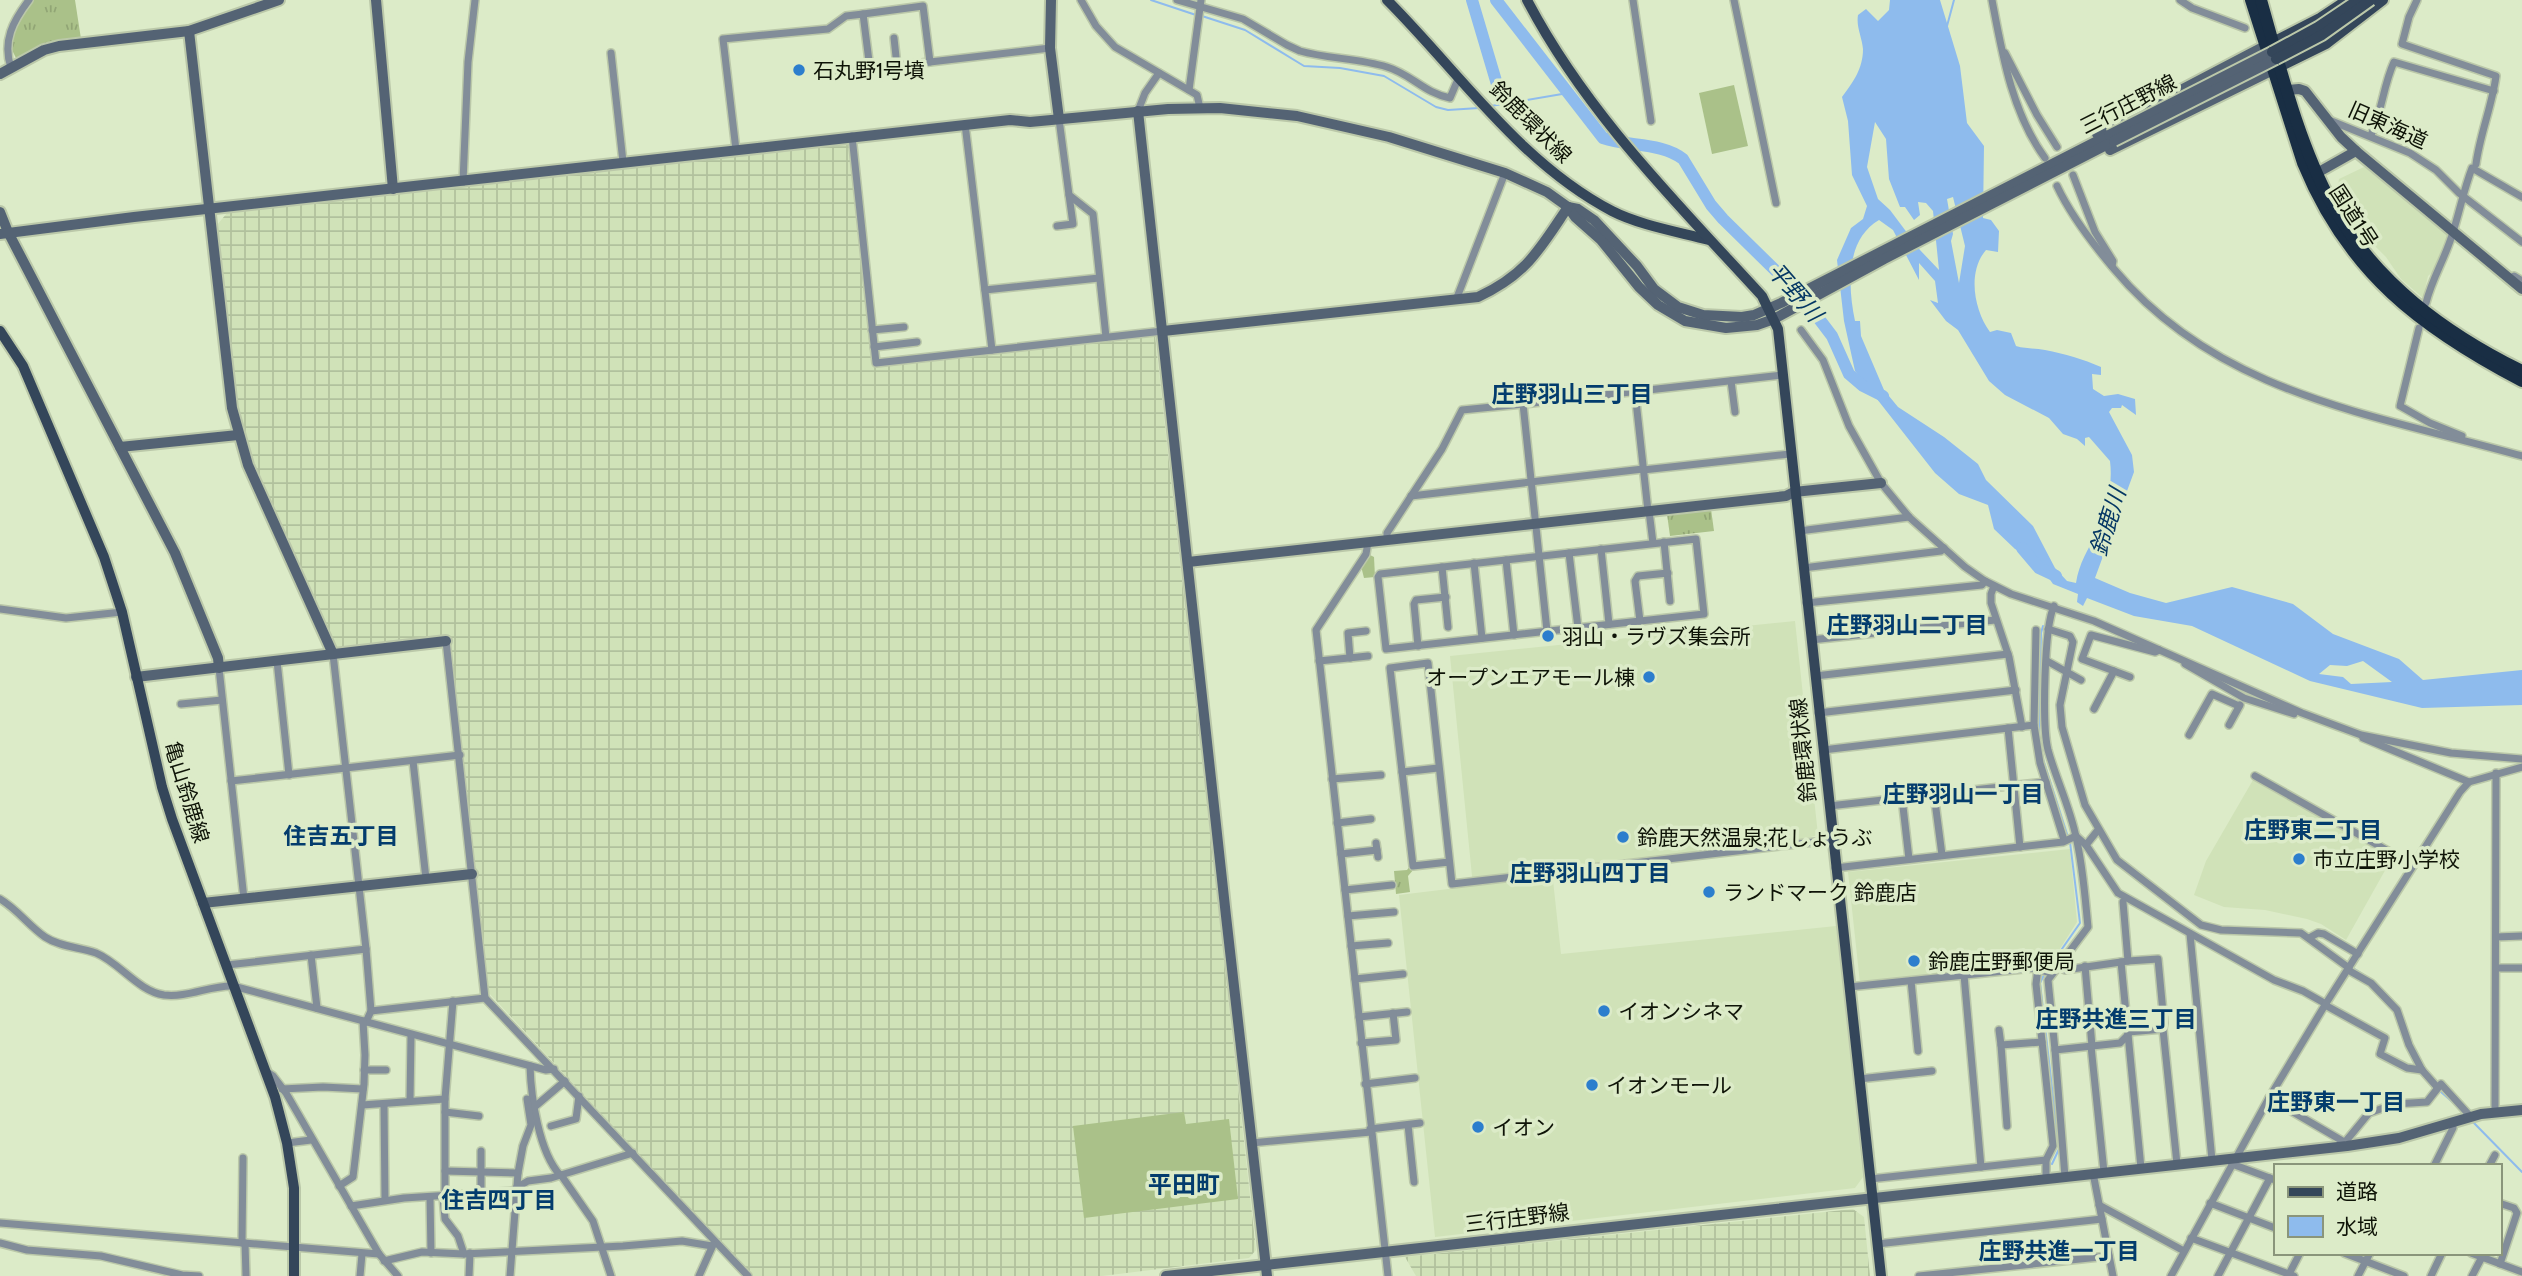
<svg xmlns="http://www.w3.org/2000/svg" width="2522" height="1276" viewBox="0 0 2522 1276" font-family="Cabin,'Noto Sans JP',sans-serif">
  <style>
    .built { fill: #d0e2b8 }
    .industrial { fill: url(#industrial-grid) }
    .grass { fill: url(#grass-tufts) }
    .garden { fill: #aac189 }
    .water { fill: #8ebbed; fill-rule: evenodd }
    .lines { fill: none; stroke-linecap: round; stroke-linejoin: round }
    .stream { stroke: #8ebbed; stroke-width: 2 }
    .river { stroke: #8ebbed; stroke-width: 12 }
    .street-casing { stroke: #bbc8a9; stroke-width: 10 }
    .secondary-casing { stroke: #bbc8a9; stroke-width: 14 }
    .primary-casing { stroke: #bbc8a9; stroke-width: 14 }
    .highway-casing { stroke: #bbc8a9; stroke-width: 16 }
    .street { stroke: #828d99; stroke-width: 7 }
    .secondary { stroke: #546374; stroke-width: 10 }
    .primary { stroke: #34465a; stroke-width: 10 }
    .highway { stroke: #192e44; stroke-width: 12 }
    .secondary-bridge-casing { stroke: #bbc8a9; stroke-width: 14; stroke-linecap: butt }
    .primary-bridge-casing { stroke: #bbc8a9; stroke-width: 14; stroke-linecap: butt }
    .secondary-bridge { stroke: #546374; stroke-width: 10 }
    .primary-bridge { stroke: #34465a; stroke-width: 10 }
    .poi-dot { fill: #2c7ecd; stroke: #dcebc8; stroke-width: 2.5 }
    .labels { text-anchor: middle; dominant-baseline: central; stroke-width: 7; stroke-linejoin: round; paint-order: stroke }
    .poi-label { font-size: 21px; fill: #0e1307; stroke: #dcebc8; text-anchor: start }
    .street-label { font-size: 21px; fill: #0e1307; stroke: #dcebc8 }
    .water-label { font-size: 23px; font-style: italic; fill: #053764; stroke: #dcebc8 }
    .neighbourhood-label { font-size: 23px; font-weight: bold; fill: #033c6d; stroke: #dcebc8 }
    .quarter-label { font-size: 24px; font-weight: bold; fill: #033c6d; stroke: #dcebc8 }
  </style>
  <defs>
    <pattern id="industrial-grid" width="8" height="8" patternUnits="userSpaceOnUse" patternTransform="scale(1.75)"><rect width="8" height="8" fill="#d0e2b8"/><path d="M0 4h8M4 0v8" fill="none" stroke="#b1c19d"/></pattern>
    <pattern id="grass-tufts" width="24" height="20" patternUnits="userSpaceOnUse" patternTransform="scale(1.75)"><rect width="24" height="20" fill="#aac189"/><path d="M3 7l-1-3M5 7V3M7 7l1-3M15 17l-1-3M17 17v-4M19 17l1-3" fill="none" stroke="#91a575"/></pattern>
  </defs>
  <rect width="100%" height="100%" fill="#dcebc8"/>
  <g class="built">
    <path d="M2364,167L2448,235L2449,239L2437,268L2428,276L2423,298L2401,279L2386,257L2370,241L2337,190L2339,179Z"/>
    <path d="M1795,621L1818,835L1789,843L1552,871L1561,954L1836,926L1863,1177L1855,1188L1435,1237L1399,895L1473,886L1450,656Z"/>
    <path d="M2253,780L2392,858L2346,940L2321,924L2307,919L2265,910L2224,907L2194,895L2206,861Z"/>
    <path d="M2070,849L2077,922L2056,955L2048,963L1860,983L1848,872Z"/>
  </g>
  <g class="industrial">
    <path d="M849,143L874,366L1155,335L1256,1250L1249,1258L1102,1276H752L488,992L449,637L339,649L334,646L251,462L236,407L217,225L227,213Z"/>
    <path d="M1853,1209L1864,1217L1870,1276H1416L1405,1257Z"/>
  </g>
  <g class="grass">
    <path d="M33,0H75L81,39L17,60L11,48L15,29Z"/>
    <path d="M1711,509L1714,531L1670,536L1667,514Z"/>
    <path d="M1368,554L1374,557L1375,577L1364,578L1361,566Z"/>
    <path d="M1410,866L1414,869L1408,876L1410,892L1396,894L1394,871L1407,870Z"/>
  </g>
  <g class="garden">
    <path d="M1734,85L1748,146L1712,154L1699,93Z"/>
    <path d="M1184,1112L1186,1124L1229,1119L1238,1199L1084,1218L1073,1126Z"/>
  </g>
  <path class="water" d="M1890,0H1940L1960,66L1967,123L1984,146L1983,218L1991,220L1999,231L1998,252L1986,250C1967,272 1974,310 1990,332L1997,330L2011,333L2016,346C2026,349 2035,348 2045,350C2065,354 2083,359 2101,367V375L2092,374L2093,389L2104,396L2118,394L2135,399L2136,415L2122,405L2121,408H2112L2109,412L2132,455L2134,472L2095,578L2130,593L2166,603L2232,587L2293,604L2333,634L2399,659L2423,680L2522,670V705L2422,708L2310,681L2192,626L2134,616L2087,598L2083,606L2077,602L2078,594L2053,584L2037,561L2015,549L1994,529L1988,505L1959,494L1935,473L1855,371L1844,321L1837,260L1851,228L1863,219L1867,206L1852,175L1848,121L1842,97C1853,82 1863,69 1863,49C1862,37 1856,27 1858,15L1866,9L1878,21L1889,10ZM1875,122L1886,139L1889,179L1900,207H1905L1914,220L1920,215L1918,202L1926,203L1933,211L1939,270L1920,250L1890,210L1878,199L1867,167ZM1953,197L1965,246L1959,283L1951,241L1953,234L1947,199ZM1879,220L1893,230L1919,280V263L1935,281L1938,303L1930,300L1946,321L1958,330L1989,381L2005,395L2049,418L2063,434L2077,439L2085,446V438L2089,437L2110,461C2113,484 2107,511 2097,532C2088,550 2079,563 2076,583L2067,581L2055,568L2033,526L1986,480L1978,464L1944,437L1898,407L1884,390L1861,336L1860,321H1855C1848,287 1845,240 1879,220ZM2363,661L2392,682L2351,684L2343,677L2319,674L2330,665L2347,666Z"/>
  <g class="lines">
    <g class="stream">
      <path d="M1151,0L1196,15"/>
      <path d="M1202,16L1245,30L1304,66L1340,68L1384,76L1436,107L1448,110L1479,108"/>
      <path d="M1947,26L1954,0"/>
      <path d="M1491,106L1568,93"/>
      <path d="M2067,690L2070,675"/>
      <path d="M2039,736L2041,633L2043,626"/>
      <path d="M2042,756L2068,837"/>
      <path d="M2353,968L2375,982L2387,995"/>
      <path d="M2048,969L2080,923L2070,842"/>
      <path d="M2045,973L2040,983L2059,1149L2052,1164"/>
      <path d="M2441,1092L2456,1105"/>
      <path d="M2472,1121L2522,1172"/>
    </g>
    <g class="river">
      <path d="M1472,0L1499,91"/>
      <path d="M1496,0L1603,138C1628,147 1661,142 1683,159L1711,205L1723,219L1779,274L1791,282L1832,336L1849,374L1863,386L1883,396"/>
      <path d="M2022,548L2039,568L2056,576"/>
    </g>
    <defs>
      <g id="street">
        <path d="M1081,0L1096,26L1115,47L1197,95L1200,108"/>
        <path d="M1177,0L1243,19L1287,45L1300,51C1328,59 1358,58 1387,67C1411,74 1424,93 1450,98L1459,77"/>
        <path d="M1633,0L1651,121"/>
        <path d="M1734,0L1776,203"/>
        <path d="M1992,0C2002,53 2012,113 2045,158"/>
        <path d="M2180,0L2192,8L2245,28"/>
        <path d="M2417,0L2409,17L2402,44L2496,76C2492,106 2480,134 2476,164"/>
        <path d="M863,14L923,6L930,62"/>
        <path d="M894,38L897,66"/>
        <path d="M611,53L623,162"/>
        <path d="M2005,53L2037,115L2057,147"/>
        <path d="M11,68C2,41 13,21 29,0"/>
        <path d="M839,72L870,69"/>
        <path d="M1189,90L1201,0"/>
        <path d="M1138,111L1145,93L1159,73"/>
        <path d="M1059,119L1069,195L1093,214L1106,337"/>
        <path d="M2329,120L2410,153L2436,170L2459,193L2522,242"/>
        <path d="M965,124L992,350"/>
        <path d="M2371,135C2382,112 2383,86 2394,62L2494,91"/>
        <path d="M852,136L876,363L1163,331"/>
        <path d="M736,150L723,39L828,29L846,16L863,14L870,69L1050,48"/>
        <path d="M2073,175L2095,232L2113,261L2112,266"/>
        <path d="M463,182L468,62L475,0"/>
        <path d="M2057,186C2071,216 2092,243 2114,269C2219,395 2373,414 2522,456"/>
        <path d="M1057,226L1073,224L1069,195"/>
        <path d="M2509,279L2514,276L2522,281"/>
        <path d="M985,290L1099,278"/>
        <path d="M1456,300L1505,173"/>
        <path d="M2426,303C2432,278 2446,257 2453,232C2460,210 2464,189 2472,168L2522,197"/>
        <path d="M2419,328L2400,406L2430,423L2462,436"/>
        <path d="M872,330L904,327"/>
        <path d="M1801,330L1823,360L1849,426L1881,483L1909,517L1965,567L1985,581L2011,594L2094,621L2302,713L2361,735L2451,753L2522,759"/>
        <path d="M874,347L917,342"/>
        <path d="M1731,381L1735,412"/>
        <path d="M1635,392L1648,511"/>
        <path d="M1643,470L1790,454"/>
        <path d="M1411,496L1643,469"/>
        <path d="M1649,511L1653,543"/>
        <path d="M1799,531L1909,517"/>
        <path d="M1387,539V533L1442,449L1462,410L1523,404"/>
        <path d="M1696,539L1704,614L1386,649L1378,577L1380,574Z"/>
        <path d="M1368,542L1366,554L1316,630L1388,1276"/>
        <path d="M1664,542L1670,601"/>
        <path d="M1601,549L1609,624"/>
        <path d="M1569,553L1578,628"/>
        <path d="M1506,560L1514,635"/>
        <path d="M1474,563L1482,638"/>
        <path d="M1442,567L1448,627"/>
        <path d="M1803,568L1941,551L1944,548"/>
        <path d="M1994,586L1991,594V603L2009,657L2022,727"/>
        <path d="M1806,603L1982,585L1985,581"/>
        <path d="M2054,606C2044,627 2042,726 2048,750C2056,779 2070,807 2076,837C2083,866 2085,897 2088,927L2048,980L2055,1050L2120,1043L2128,1035"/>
        <path d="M0,609L66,618L122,612"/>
        <path d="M1640,621L1635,581L1638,576L1668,573"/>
        <path d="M2048,629L2070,636L2073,642L2060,705L2062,727L2085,805L2117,860L2201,925L2221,930L2301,933L2349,968"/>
        <path d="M1547,631L1523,404L1782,375"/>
        <path d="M1811,640L1995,620"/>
        <path d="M446,641L485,998L748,1276"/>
        <path d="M1418,646L1414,604L1416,600L1446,597"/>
        <path d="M333,654L366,949L371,1011L366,1022"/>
        <path d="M1350,658L1348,633L1366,631"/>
        <path d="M277,661L289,775"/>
        <path d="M1319,661L1368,656"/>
        <path d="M2047,661L2081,680"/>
        <path d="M2185,664L2244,698L2294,714"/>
        <path d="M219,668L244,899"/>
        <path d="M1815,676L2008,654"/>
        <path d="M2130,677L2082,659L2091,635L2155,652L2159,650"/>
        <path d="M181,704L222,700"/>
        <path d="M2094,709L2114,671"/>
        <path d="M1818,713L2016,690"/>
        <path d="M2034,725L2036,630"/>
        <path d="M2229,725L2240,705"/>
        <path d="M2008,728L2020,847"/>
        <path d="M2189,735L2212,694L2239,706"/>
        <path d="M2363,738L2469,782"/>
        <path d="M1823,750L2034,725L2040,763L2064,840"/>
        <path d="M413,761L426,879"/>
        <path d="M1402,772L1438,768"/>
        <path d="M2255,776L2413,865"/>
        <path d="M1332,779L1381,775"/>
        <path d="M231,781L460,755"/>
        <path d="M1934,794L1942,855"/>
        <path d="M1902,798L1909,859"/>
        <path d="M1829,806L2046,782"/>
        <path d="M1337,823L1371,819"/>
        <path d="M2077,837L2086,845L2118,893L2274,980L2303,991L2326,1004"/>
        <path d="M1376,843L1378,857"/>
        <path d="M2086,845L2098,830"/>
        <path d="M1341,854L1377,850"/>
        <path d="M1449,862L1413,866L1390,668L1428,663L1452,884L1832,840"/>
        <path d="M1835,868L2063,842L2076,836"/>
        <path d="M1345,890L1392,885"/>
        <path d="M0,899C17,909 29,926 45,937C60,947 79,947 96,953C120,963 138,991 164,995C187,998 211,985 233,986L546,1070L554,1069"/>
        <path d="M1348,916L1394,912"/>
        <path d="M2190,934L2212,1160"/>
        <path d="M2496,937L2522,936"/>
        <path d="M2309,938L2318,933L2324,934L2358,954"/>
        <path d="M1351,946L1388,943"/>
        <path d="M311,955L317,1008"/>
        <path d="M2121,962L2141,1168"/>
        <path d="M227,965L366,949"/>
        <path d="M2058,966L2065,970L2128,961L2123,902"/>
        <path d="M2085,966L2092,1046"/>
        <path d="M2038,968L2036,984L2053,1146L2046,1160V1179"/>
        <path d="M2496,968H2522"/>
        <path d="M2348,970L2371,983L2397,1010L2409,1045L2422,1070L2437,1087"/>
        <path d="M1964,975L1981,1167"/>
        <path d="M1355,979L1403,974"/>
        <path d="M1911,981L1918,1051"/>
        <path d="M1849,987L2033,968L2052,973"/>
        <path d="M2325,1005L2385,1038L2380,1054L2407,1068L2422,1070"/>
        <path d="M371,1011L485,998"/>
        <path d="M1359,1017L1407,1012"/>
        <path d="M2163,1029L2177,1164"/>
        <path d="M1999,1030L2001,1045"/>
        <path d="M2128,1032L2163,1029L2164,1023L2158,959L2128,961"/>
        <path d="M1361,1043L1396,1040L1393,1013"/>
        <path d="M2091,1046L2104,1172"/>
        <path d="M2055,1050L2065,1177"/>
        <path d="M530,1066C531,1098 539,1152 560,1175"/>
        <path d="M364,1070H386"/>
        <path d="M267,1072L273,1076L286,1093L379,1254L398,1276"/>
        <path d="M1859,1079L1932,1071"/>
        <path d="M1365,1084L1415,1078"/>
        <path d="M282,1089L323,1087L363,1089"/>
        <path d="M2269,1098L2346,1143"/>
        <path d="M410,1101L411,1035"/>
        <path d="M384,1104L385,1200"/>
        <path d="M362,1105L445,1099"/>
        <path d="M531,1110L565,1081"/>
        <path d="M445,1112L479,1116"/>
        <path d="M2495,1112L2496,773"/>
        <path d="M1408,1125L1414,1182"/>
        <path d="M551,1126L576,1119L579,1096"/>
        <path d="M2007,1126L2001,1045L2042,1042"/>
        <path d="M1370,1129L1420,1123"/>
        <path d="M2346,1141L2369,1113L2395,1104L2427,1102L2441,1084L2471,1117"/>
        <path d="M287,1143L311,1140"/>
        <path d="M1251,1143L1371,1132"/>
        <path d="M2232,1164L2275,1180"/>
        <path d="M2434,1166L2453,1128V1122"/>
        <path d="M2489,1166L2495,1155"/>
        <path d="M445,1171L518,1173"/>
        <path d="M2093,1173L2113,1276"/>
        <path d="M561,1175L593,1221L611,1276"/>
        <path d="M1870,1179L2046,1160"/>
        <path d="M339,1186L353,1177L364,1084L365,1055L363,1021"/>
        <path d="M516,1188L528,1181L551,1178L633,1153"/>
        <path d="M481,1192V1151"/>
        <path d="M445,1194V1099L453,1001"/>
        <path d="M443,1196L445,1219L458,1236L464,1254"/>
        <path d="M430,1197L431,1253"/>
        <path d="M2210,1203L2275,1228"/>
        <path d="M2499,1203L2514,1208L2517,1213L2500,1264"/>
        <path d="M2099,1205L2184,1251"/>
        <path d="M351,1206L404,1198L515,1191"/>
        <path d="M0,1223L379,1254"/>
        <path d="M2191,1238L2294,1276"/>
        <path d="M0,1243L27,1250L101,1256L182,1275L199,1276"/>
        <path d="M242,1243L243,1158"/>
        <path d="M245,1243L246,1276"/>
        <path d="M1877,1244L2102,1219"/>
        <path d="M2344,1253L2404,1276"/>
        <path d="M2471,1253L2522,1272"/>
        <path d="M384,1261L422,1252L464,1254L623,1246L682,1241L712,1246"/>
        <path d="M360,1276L362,1254"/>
        <path d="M469,1276L470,1253"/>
        <path d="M510,1276L518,1173L523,1146L531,1125L527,1099"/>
        <path d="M699,1276L713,1245"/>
        <path d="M1919,1276L2109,1256"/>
        <path d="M2171,1276L2269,1098L2325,1005L2460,792L2469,782L2522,767"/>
        <path d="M2218,1276L2270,1178"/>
        <path d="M2288,1276L2300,1253"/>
        <path d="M2358,1276L2370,1253"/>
        <path d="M2431,1276L2442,1253"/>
        <path d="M2472,1276L2482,1257"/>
      </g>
      <g id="secondary">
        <path d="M376,0L393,189"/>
        <path d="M1051,0L1050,48L1059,119"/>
        <path d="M189,31L232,408L248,465L333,654"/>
        <path d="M0,74L44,50L59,46L189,31L279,0"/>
        <path d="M2288,90L2299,89L2305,91L2341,137L2356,151L2522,289"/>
        <path d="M1138,111L1226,916L1267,1276"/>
        <path d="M2097,134L2265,46"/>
        <path d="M2110,150L2273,70"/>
        <path d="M2317,173L2356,151"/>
        <path d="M1568,207L1578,209L1594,220L1637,266L1654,289L1678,307L1703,315L1742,317L1754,315L1781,303L2109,135"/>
        <path d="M0,212L8,232L175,553L218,658L219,668"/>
        <path d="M0,234L134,217L1010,120L1030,122L1168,109L1220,108L1297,116L1389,137L1505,173L1547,192L1568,207L1575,217L1601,240L1639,287L1658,305L1685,321L1726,328L1757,325L1774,319L1884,259L2114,141"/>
        <path d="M1163,331L1478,297C1527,274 1539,250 1568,207"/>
        <path d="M120,447L238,435"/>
        <path d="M1188,562L1786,496L1794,492L1881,483"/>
        <path d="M136,677L446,641"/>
        <path d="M203,903L472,874"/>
        <path d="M1166,1276L2347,1146L2399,1138L2481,1114L2522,1110"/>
      </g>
      <g id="primary">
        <path d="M1387,0C1459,72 1520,163 1612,211C1639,225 1679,232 1709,240"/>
        <path d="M1527,0C1586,113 1677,203 1762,296L1778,329L1881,1276"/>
        <path d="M2267,45L2320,18L2347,0"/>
        <path d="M2275,69L2326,44L2383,0"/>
        <path d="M0,331L23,366L104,557L122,612L162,787L172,819L275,1097L287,1143L294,1188V1276"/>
      </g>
      <g id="highway">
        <path d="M2251,0L2303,163C2348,273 2421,328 2522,381"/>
        <path d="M2261,0C2280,67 2299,145 2333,206C2375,282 2445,333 2522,371"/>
      </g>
    </defs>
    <use href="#street" class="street-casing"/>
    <use href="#secondary" class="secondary-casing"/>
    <use href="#primary" class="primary-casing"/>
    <use href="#highway" class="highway-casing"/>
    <use href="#street" class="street"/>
    <use href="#secondary" class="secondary"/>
    <use href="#primary" class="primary"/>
    <use href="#highway" class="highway"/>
    <defs>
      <g id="secondary-bridge">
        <path d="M2109,135L2272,52"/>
        <path d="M2114,141L2276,59"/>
      </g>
      <g id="primary-bridge">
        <path d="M2272,52L2318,27L2358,0"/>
        <path d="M2276,59L2322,35L2371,0"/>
      </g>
    </defs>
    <use href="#secondary-bridge" class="secondary-bridge-casing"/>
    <use href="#primary-bridge" class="primary-bridge-casing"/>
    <use href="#secondary-bridge" class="secondary-bridge"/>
    <use href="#primary-bridge" class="primary-bridge"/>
  </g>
  <g class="poi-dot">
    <circle cx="799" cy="70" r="7"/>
    <circle cx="1548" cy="636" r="7"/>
    <circle cx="1649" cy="677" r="7"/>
    <circle cx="1623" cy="837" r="7"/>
    <circle cx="2299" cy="859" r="7"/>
    <circle cx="1709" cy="892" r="7"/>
    <circle cx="1914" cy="961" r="7"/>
    <circle cx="1604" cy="1011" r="7"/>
    <circle cx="1592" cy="1085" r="7"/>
    <circle cx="1478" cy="1127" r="7"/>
  </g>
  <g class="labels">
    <g class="poi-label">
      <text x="813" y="70">石丸野1号墳</text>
      <text x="1562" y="636">羽山・ラヴズ集会所</text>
      <text x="1635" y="677" text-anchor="end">オープンエアモール棟</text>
      <text x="1637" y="837">鈴鹿天然温泉;花しょうぶ</text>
      <text x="2313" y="859">市立庄野小学校</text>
      <text x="1723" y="892">ランドマーク 鈴鹿店</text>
      <text x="1928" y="961">鈴鹿庄野郵便局</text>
      <text x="1618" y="1011">イオンシネマ</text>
      <text x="1606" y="1085">イオンモール</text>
      <text x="1492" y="1127">イオン</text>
    </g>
    <g class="street-label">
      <text transform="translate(2128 104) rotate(-27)">三行庄野線</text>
      <text transform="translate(1531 122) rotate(45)">鈴鹿環状線</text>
      <text transform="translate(2388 125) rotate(24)">旧東海道</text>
      <text transform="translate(2354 216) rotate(57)">国道1号</text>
      <text transform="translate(1803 750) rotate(-96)">鈴鹿環状線</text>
      <text transform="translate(187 792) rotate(73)">亀山鈴鹿線</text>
      <text transform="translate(1517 1218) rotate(-7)">三行庄野線</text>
    </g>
    <g class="water-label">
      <text transform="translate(1795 292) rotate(49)">平野川</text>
      <text transform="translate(2108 522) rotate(-73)">鈴鹿川</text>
    </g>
    <g class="neighbourhood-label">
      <text x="1572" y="394">庄野羽山三丁目</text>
      <text x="1907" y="625">庄野羽山二丁目</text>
      <text x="1963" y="794">庄野羽山一丁目</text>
      <text x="2313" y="830">庄野東二丁目</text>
      <text x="341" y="836">住吉五丁目</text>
      <text x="1590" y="873">庄野羽山四丁目</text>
      <text x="2116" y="1019">庄野共進三丁目</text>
      <text x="2336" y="1102">庄野東一丁目</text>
      <text x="499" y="1200">住吉四丁目</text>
      <text x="2059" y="1251">庄野共進一丁目</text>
    </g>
    <g class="quarter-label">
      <text x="1184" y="1184">平田町</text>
    </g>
  </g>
  <rect x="2274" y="1164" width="228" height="91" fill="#dcebc8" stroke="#8a957b" stroke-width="2"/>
  <rect x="2288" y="1187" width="35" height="10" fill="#34465a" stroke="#8a957b" stroke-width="2"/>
  <text x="2336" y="1199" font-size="21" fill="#0e1307">道路</text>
  <rect x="2288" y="1216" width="35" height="21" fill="#8ebbed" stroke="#8a957b" stroke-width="2"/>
  <text x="2336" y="1234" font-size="21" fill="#0e1307">水域</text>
</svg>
